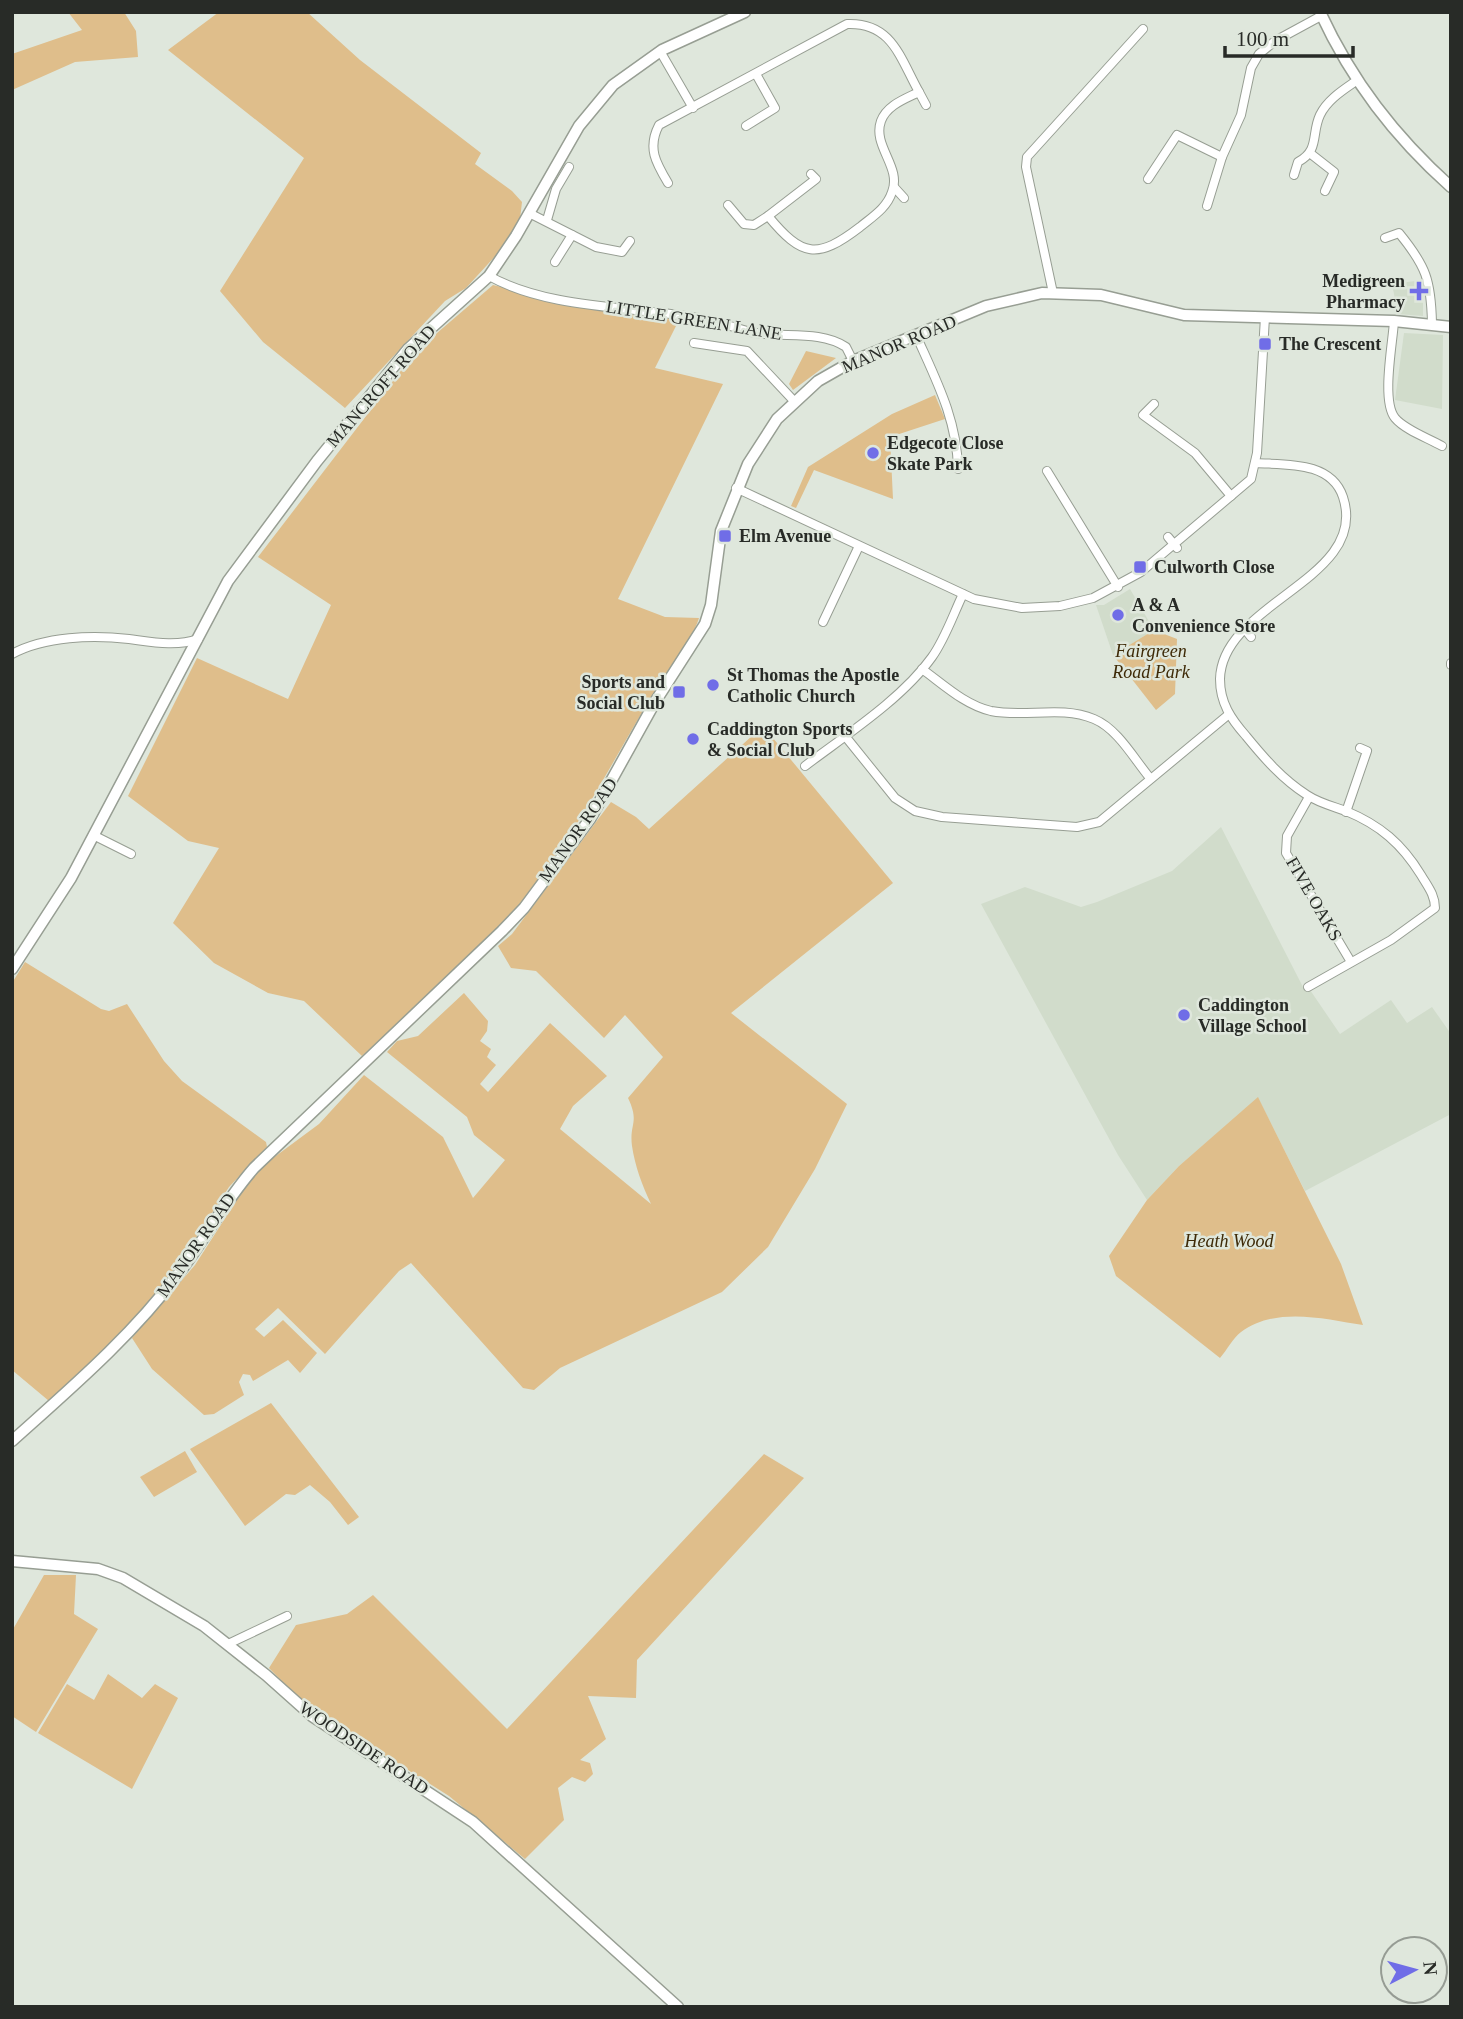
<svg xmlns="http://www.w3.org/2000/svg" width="1463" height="2019" viewBox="0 0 1463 2019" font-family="Georgia,serif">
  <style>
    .built { fill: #d1dccb }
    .green { fill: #dfbe8b }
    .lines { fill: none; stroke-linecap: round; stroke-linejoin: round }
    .street-casing { stroke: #979e93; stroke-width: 10 }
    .secondary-casing { stroke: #979e93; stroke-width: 13 }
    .street { stroke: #fff; stroke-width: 8 }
    .secondary { stroke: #fff; stroke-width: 10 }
    .poi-dot { fill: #706de7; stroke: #dfe7dc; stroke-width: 2.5 }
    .labels { text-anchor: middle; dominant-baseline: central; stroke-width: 5; stroke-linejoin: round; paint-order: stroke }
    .poi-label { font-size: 18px; font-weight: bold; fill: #282b27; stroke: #dfe7dc; text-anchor: start }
    .street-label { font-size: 18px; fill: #282b27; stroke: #dfe7dc }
    .park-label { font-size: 18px; font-style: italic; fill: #3e2a07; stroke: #dfe7dc }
  </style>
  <rect width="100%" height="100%" fill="#dfe7dc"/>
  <g class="built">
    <path d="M1423,280V316L1398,314L1392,284Z"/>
    <path d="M1404,333L1443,335L1442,409L1395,400Z"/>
    <path d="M1130,589L1154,630L1113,655L1096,605H1104Z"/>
    <path d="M1221,827L1304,989L1308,987L1340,1034L1391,1000L1407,1023L1432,1007L1451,1034V1114L1305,1191L1258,1098L1179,1166L1147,1200L1118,1155L981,904L1025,887L1081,907L1097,902L1172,871Z"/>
  </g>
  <g class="green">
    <path d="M68,12H124L136,31L138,57L75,62L12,90V54L82,30Z"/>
    <path d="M219,12H307L360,60L481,153L475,164L512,191L522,202L520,219L510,240L466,288L445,301L345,408L263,342L220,291L304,158L168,50Z"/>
    <path d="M493,285L584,306L680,318L655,368L723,384L618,599L665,617L699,618C691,644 659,683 644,709C605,775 571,842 522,901C475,958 416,1006 362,1056L304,1001L268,993L214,963L173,923L219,848L188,841L128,796L197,658L288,699L331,605L258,557L416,351Z"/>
    <path d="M806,351L836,358L793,390L789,384Z"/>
    <path d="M935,395L945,419L890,437L893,499L814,470L796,508L791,506L808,467L892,414Z"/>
    <path d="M1154,630L1177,639L1175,694L1156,710L1113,655Z"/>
    <path d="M763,726L893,883L731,1013L847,1104L815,1169L768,1247L722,1292L560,1368L534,1390L523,1388L411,1263L399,1271L325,1354L278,1308L255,1329L264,1337L283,1320L317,1353L300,1373L288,1360L253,1381L250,1375L243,1374L239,1382L244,1395L214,1414L204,1415L152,1369L132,1338L195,1265L249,1181L265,1164L319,1124L364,1075L443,1137L473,1198L505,1160L474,1135L467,1117L387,1052L397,1041L418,1036L464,993L488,1021L487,1031L480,1041L491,1049L487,1057L496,1065L480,1084L488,1092L550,1023L607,1076L573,1106L560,1129L651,1204C642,1185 635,1166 632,1146C629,1123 640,1123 628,1098L663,1057L625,1015L604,1038L536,971L511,968L498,946L512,934L611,802L636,817L649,829Z"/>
    <path d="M25,962L101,1009L109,1011L127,1004L164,1061L182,1081L266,1142L267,1147L229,1187L169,1279L113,1341L49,1401L12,1370V983Z"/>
    <path d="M1258,1097L1341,1264L1363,1325C1325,1319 1276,1306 1241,1332C1233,1338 1227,1350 1220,1358L1116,1276L1109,1256L1147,1200L1179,1166Z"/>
    <path d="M271,1403L359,1517L348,1525L330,1502L310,1485L295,1495L286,1494L245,1526L190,1449Z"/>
    <path d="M185,1451L197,1472L154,1497L140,1477Z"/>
    <path d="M764,1454L804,1478L637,1660L636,1698L588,1696L606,1739L580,1760L590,1763L593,1774L585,1782L572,1777L558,1788L564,1820L525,1859L449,1796L304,1704L269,1668L296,1625L347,1614L373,1595L507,1729Z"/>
    <path d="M44,1575H76L74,1614L98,1629L36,1732L12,1716V1631Z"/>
    <path d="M108,1674L142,1698L155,1684L178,1698L132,1789L38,1733L67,1684L94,1700Z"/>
  </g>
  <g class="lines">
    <defs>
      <g id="street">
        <path d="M660,51L693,108"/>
        <path d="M919,92L926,105"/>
        <path d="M746,126L775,108L756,74"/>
        <path d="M1311,154L1334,172L1325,191"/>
        <path d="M1294,175L1298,162C1320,150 1311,134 1320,115C1327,100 1343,90 1356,81"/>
        <path d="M1148,179L1177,135L1222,157"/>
        <path d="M668,183C656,163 647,148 659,125L847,24C892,22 900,58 919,92C905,99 887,105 881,121C872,146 902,167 892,192C887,208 872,217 860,227C817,260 802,257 768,216L816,179L811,174"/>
        <path d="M894,187L904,198"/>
        <path d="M728,205L744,224L754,225L768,216"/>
        <path d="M1207,206L1222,157L1241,115L1251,68L1259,54L1275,41L1321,16"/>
        <path d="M529,213L596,247L622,252L630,241"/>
        <path d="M547,220L556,189L569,167"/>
        <path d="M1385,238L1399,233C1426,266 1431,280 1432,323"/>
        <path d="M555,262L572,235"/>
        <path d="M489,276C550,310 636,306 704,319C722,322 739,330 756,333C785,338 820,330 846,347L853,361"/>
        <path d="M1053,293L1026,167L1027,157L1143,29"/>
        <path d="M1394,321C1393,342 1381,401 1395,418C1405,430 1428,438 1442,446"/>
        <path d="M916,335C936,380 957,419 958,469"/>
        <path d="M694,343L747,351L794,401"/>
        <path d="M1154,404L1143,415L1195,453L1231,496"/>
        <path d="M1256,463C1286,465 1331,461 1343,497C1370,579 1222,602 1220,679C1220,703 1231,719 1246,736C1264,758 1282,779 1307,795C1319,803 1332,806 1346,811C1380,825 1402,844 1421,875C1428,887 1435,895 1435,908L1391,940L1308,987"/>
        <path d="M1047,471L1118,587"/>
        <path d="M736,488L974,599L1022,608L1060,606L1093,598L1141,572L1251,479L1257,453L1265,317"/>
        <path d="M1168,537L1177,548"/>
        <path d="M823,622L859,546"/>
        <path d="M1240,623L1251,637"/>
        <path d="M12,654C45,636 93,635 129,639C152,642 176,647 198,639"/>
        <path d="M1451,663V665"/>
        <path d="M922,669C944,685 965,705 991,711C1026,718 1060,705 1094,719C1118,729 1134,759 1150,778"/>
        <path d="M845,736L895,798L915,811L942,817L1077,827L1099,822L1228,715"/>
        <path d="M805,766C846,735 902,699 932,657C945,639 953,615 963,594"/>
        <path d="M1309,797L1287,836L1286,853L1351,962"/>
        <path d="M1346,812L1367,751L1360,748"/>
        <path d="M93,835L131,854"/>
        <path d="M228,1644L287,1616"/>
      </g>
      <g id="secondary">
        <path d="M1320,12C1352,81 1394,136 1451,187"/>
        <path d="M12,969L71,878L228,581L317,461L408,349L489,276L516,236L579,126L613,85L662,50L745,12"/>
        <path d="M12,1441C71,1388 131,1337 179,1273C205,1239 225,1201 254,1168L502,931L524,908L590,819L655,702L705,624L711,605L721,531L748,464L777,419L818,381L853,361L986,306L1042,293L1101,295L1184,315L1394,321L1451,327"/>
        <path d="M12,1561L98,1569L123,1578L204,1626L266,1675L312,1716L473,1822L678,2007"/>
      </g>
    </defs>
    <use href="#street" class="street-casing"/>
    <use href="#secondary" class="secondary-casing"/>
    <use href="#street" class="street"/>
    <use href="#secondary" class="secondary"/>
  </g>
  <g class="poi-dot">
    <path d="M1415.5 280.5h7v7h7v7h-7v7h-7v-7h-7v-7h7z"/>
    <rect x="1258" y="337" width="14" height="14" rx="3.5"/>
    <circle cx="873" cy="453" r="7"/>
    <rect x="718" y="529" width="14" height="14" rx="3.5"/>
    <rect x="1133" y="560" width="14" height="14" rx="3.5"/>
    <circle cx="1118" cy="615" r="7"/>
    <circle cx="713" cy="685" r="7"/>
    <rect x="672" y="685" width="14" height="14" rx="3.5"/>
    <circle cx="693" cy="739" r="7"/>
    <circle cx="1184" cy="1015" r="7"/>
  </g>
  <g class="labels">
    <g class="poi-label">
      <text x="1405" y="281" text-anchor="end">Medigreen<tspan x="1405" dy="21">Pharmacy</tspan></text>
      <text x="1279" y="344">The Crescent</text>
      <text x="887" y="443">Edgecote Close<tspan x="887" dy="21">Skate Park</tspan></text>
      <text x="739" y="536">Elm Avenue</text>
      <text x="1154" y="567">Culworth Close</text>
      <text x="1132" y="605">A &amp; A<tspan x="1132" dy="21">Convenience Store</tspan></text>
      <text x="727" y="675">St Thomas the Apostle<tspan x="727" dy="21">Catholic Church</tspan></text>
      <text x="665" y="682" text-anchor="end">Sports and<tspan x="665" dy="21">Social Club</tspan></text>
      <text x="707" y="729">Caddington Sports<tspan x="707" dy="21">&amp; Social Club</tspan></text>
      <text x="1198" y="1005">Caddington<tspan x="1198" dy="21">Village School</tspan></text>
    </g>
    <g class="street-label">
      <text transform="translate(694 320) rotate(9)">LITTLE GREEN LANE</text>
      <text transform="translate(899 344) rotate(-23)">MANOR ROAD</text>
      <text transform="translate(381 386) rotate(-49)">MANCROFT ROAD</text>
      <text transform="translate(578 830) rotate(-55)">MANOR ROAD</text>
      <text transform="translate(1314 899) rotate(60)">FIVE OAKS</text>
      <text transform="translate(196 1245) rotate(-55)">MANOR ROAD</text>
      <text transform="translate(364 1748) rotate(34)">WOODSIDE ROAD</text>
    </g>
    <g class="park-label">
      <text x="1151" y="651">Fairgreen<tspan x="1151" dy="21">Road Park</tspan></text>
      <text x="1229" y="1241">Heath Wood</text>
    </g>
  </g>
  <rect width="1463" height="2019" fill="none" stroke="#282b27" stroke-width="28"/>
  <g transform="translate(1414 1970) rotate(84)"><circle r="33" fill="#dfe7dc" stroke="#969c94" stroke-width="2"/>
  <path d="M0-5L12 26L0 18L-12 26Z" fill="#706de7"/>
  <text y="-10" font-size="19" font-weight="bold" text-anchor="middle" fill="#282b27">N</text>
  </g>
  <path d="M1225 46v10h128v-10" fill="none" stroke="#282b27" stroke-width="3.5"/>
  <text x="1236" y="46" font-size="21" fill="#282b27" stroke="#dfe7dc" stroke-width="5" paint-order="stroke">100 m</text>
</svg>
